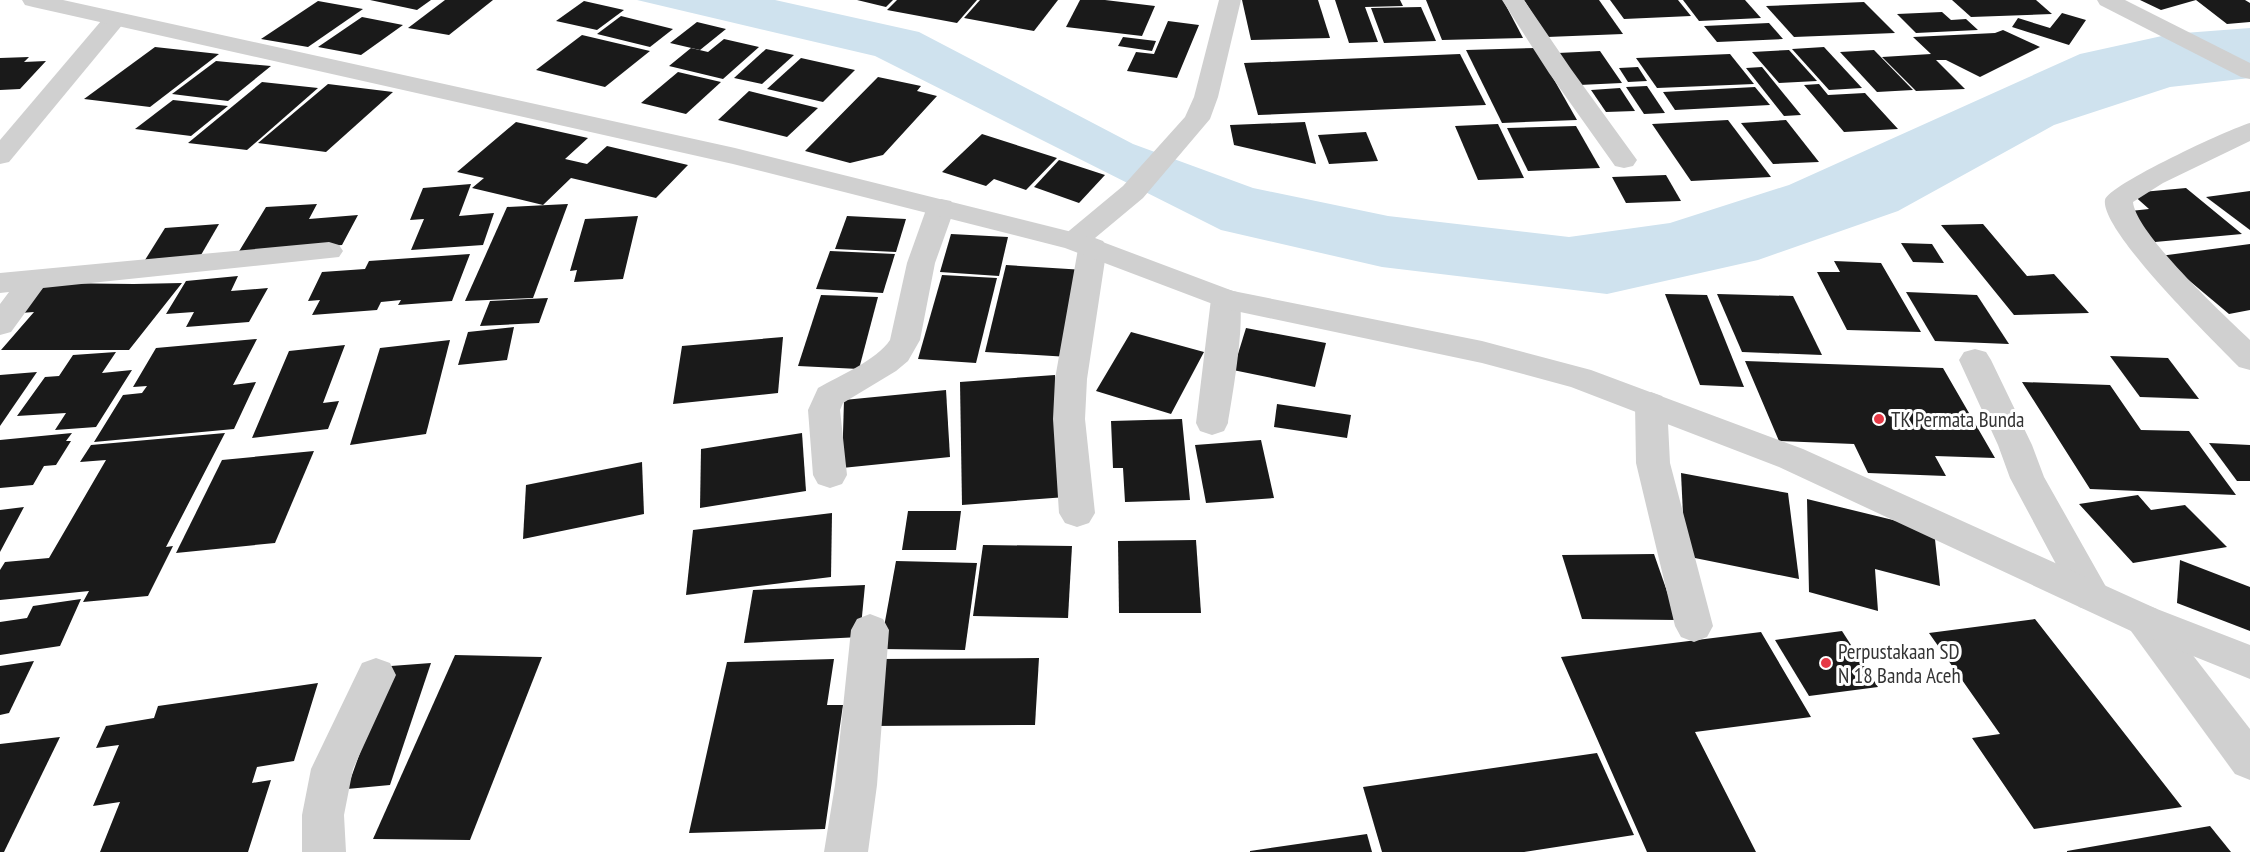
<svg xmlns="http://www.w3.org/2000/svg" width="2250" height="852" viewBox="0 0 2250 852" font-family="'PT Sans Narrow',sans-serif">
  <style>
    .water { fill: #cfe2ee }
    .building { fill: #1a1a1a }
    .lines { fill: none; stroke-linecap: round; stroke-linejoin: round }
    .minor { fill: #d0d0d0; fill-rule: evenodd }
    .tertiary { fill: #d0d0d0; fill-rule: evenodd }
    .poi-dot { fill: #e63946; stroke: #fff; stroke-width: 2 }
    .labels { text-anchor: middle; dominant-baseline: central; stroke-width: 6; stroke-linejoin: round; paint-order: stroke }
    .poi-label { font-size: 21px; fill: #333; stroke: #fff; text-anchor: start }
  </style>
  <rect width="100%" height="100%" fill="#fff"/>
  <path class="water" d="M637,0H775L919,32L1133,144L1253,188L1388,216L1569,237L1670,223L1789,185L2080,54L2171,34L2250,28V78L2170,87L2054,125L1898,211L1758,260L1607,294L1382,267L1221,230L875,56Z"/>
  <g class="building">
    <path d="M370,0H431L417,10Z"/>
    <path d="M445,0H493L449,35L408,28Z"/>
    <path d="M857,0H893L886,7Z"/>
    <path d="M897,0H977L957,23L887,10Z"/>
    <path d="M980,0H1058L1034,31L964,18Z"/>
    <path d="M1080,0H1105L1155,6L1142,36L1066,27Z"/>
    <path d="M1242,0H1318L1330,38L1251,40Z"/>
    <path d="M1335,0H1400L1403,6L1365,7L1378,42L1349,43Z"/>
    <path d="M1426,0H1503L1523,38L1442,40Z"/>
    <path d="M1524,0H1599L1623,34L1547,37Z"/>
    <path d="M1610,0H1678L1691,16L1624,19Z"/>
    <path d="M1683,0H1745L1761,18L1699,21Z"/>
    <path d="M1952,0H2036L2052,14L1971,17Z"/>
    <path d="M2140,0H2245L2250,3V22L2227,24L2196,0L2161,10Z"/>
    <path d="M318,1L363,9L308,47L261,39Z"/>
    <path d="M584,1L624,10L597,30L556,21Z"/>
    <path d="M1864,2L1895,33L1794,37L1766,6Z"/>
    <path d="M1421,7L1436,41L1384,43L1371,8Z"/>
    <path d="M1942,12L1951,20L1966,19L1978,30L1916,33L1897,14Z"/>
    <path d="M2062,13L2086,20L2069,45L2012,27L2018,18L2050,28Z"/>
    <path d="M621,16L673,29L650,47L597,34Z"/>
    <path d="M362,17L403,25L361,55L318,47Z"/>
    <path d="M1168,21L1199,25L1177,78L1127,71L1136,52L1154,54Z"/>
    <path d="M697,22L726,29L700,50L670,43Z"/>
    <path d="M1769,23L1783,39L1717,42L1704,26Z"/>
    <path d="M2003,30L2040,47L1980,77L1946,60H1936L1965,89L1916,91L1882,57L1931,54L1913,37L1995,33Z"/>
    <path d="M582,35L650,51L605,87L536,70Z"/>
    <path d="M1123,37L1156,41L1152,51L1118,46Z"/>
    <path d="M724,39L759,47L723,79L669,66L691,48L708,52Z"/>
    <path d="M155,47L219,54L150,107L84,99Z"/>
    <path d="M1824,47L1862,88L1829,90L1792,49Z"/>
    <path d="M1536,48L1577,120L1502,123L1466,50Z"/>
    <path d="M766,49L794,55L762,84L734,78Z"/>
    <path d="M1789,50L1817,81L1779,83L1752,52Z"/>
    <path d="M1874,50L1913,90L1877,92L1840,52Z"/>
    <path d="M1600,51L1622,83L1579,85L1558,53Z"/>
    <path d="M1460,54L1486,105L1258,115L1244,63Z"/>
    <path d="M1730,54L1754,84L1657,88L1636,58Z"/>
    <path d="M29,57L24,62L46,61L20,89L0,90V58Z"/>
    <path d="M801,58L855,70L823,102L767,89Z"/>
    <path d="M216,61L271,66L228,101L172,94Z"/>
    <path d="M1638,67L1647,81L1628,82L1619,68Z"/>
    <path d="M1762,67L1801,115L1784,116L1746,68Z"/>
    <path d="M678,72L721,82L686,114L641,103Z"/>
    <path d="M878,77L921,86L917,91L937,96L883,155L850,163L805,151Z"/>
    <path d="M262,82L318,88L247,150L188,143Z"/>
    <path d="M328,84L393,92L326,152L258,143Z"/>
    <path d="M1819,84L1828,95L1865,93L1898,129L1844,132L1804,85Z"/>
    <path d="M1647,86L1665,113L1644,114L1626,87Z"/>
    <path d="M1755,87L1770,105L1675,110L1663,92Z"/>
    <path d="M1620,88L1635,111L1606,112L1591,90Z"/>
    <path d="M749,91L818,108L787,137L718,120Z"/>
    <path d="M173,100L228,106L191,136L135,129Z"/>
    <path d="M1728,120L1771,177L1691,181L1652,124Z"/>
    <path d="M1786,120L1819,162L1773,164L1741,123Z"/>
    <path d="M516,122L588,138L565,159L587,164L607,146L688,165L656,198L571,178L543,205L472,188L484,178L457,172Z"/>
    <path d="M1305,122L1316,164L1234,145L1230,125Z"/>
    <path d="M1498,124L1524,178L1478,180L1455,126Z"/>
    <path d="M1576,126L1600,168L1528,171L1507,128Z"/>
    <path d="M1366,132L1378,161L1329,164L1318,135Z"/>
    <path d="M982,134L1057,158L1026,190L994,179L986,186L942,172Z"/>
    <path d="M1059,160L1105,175L1079,203L1034,187Z"/>
    <path d="M1666,175L1681,201L1626,203L1612,177Z"/>
    <path d="M471,184L459,216L494,213L483,245L411,250L424,219L410,220L423,188Z"/>
    <path d="M2186,188L2242,234L2155,242L2121,212L2149,209L2131,193Z"/>
    <path d="M2250,191V230L2206,197Z"/>
    <path d="M317,204L309,219L358,215L342,245L238,253L266,207Z"/>
    <path d="M568,204L533,298L465,301L507,207Z"/>
    <path d="M638,216L623,279L574,282L577,270L570,271L585,219Z"/>
    <path d="M847,216L906,219L896,252L835,249Z"/>
    <path d="M219,224L201,255L145,260L165,228Z"/>
    <path d="M1983,224L2027,276L2054,274L2089,313L2014,315L1941,225Z"/>
    <path d="M951,234L1008,237L999,276L940,272Z"/>
    <path d="M1901,243L1932,244L1944,263L1913,262Z"/>
    <path d="M2250,244V310L2229,314L2160,256Z"/>
    <path d="M830,251L895,254L883,293L816,289Z"/>
    <path d="M470,254L452,301L398,305L401,300L381,302L377,310L312,315L320,300L308,301L322,272L365,269L369,261Z"/>
    <path d="M1834,261L1881,263L1921,332L1847,330L1817,272H1840Z"/>
    <path d="M1006,265L1085,270L1069,357L985,352Z"/>
    <path d="M942,275L997,278L976,363L918,359Z"/>
    <path d="M238,276L231,291L268,288L249,322L186,327L194,312L166,314L186,281Z"/>
    <path d="M47,283L134,284L182,283L129,350H1L34,312L20,313Z"/>
    <path d="M1906,292L1977,295L2009,344L1935,341Z"/>
    <path d="M1665,294L1707,295L1744,387L1700,385Z"/>
    <path d="M1717,294L1793,296L1822,355L1742,352Z"/>
    <path d="M821,295L878,297L859,369L798,366Z"/>
    <path d="M548,298L539,323L480,326L490,301Z"/>
    <path d="M514,327L507,360L458,365L468,332Z"/>
    <path d="M1246,328L1326,343L1315,387L1233,370Z"/>
    <path d="M1131,332L1204,352L1171,414L1096,391Z"/>
    <path d="M783,337L778,393L673,404L682,346Z"/>
    <path d="M257,339L233,385L256,382L234,429L94,442L123,395L142,393L147,386L133,387L156,348Z"/>
    <path d="M450,340L426,434L350,445L380,348Z"/>
    <path d="M345,345L323,403L339,401L328,429L252,438L289,351Z"/>
    <path d="M116,352L102,373L132,370L96,427L55,430L66,413L17,416L45,377L59,376L73,355Z"/>
    <path d="M2110,356L2168,358L2199,399L2140,397Z"/>
    <path d="M1745,361L1943,368L1995,458L1935,456L1946,476L1868,473L1854,444L1779,441Z"/>
    <path d="M37,372L0,426V375Z"/>
    <path d="M1055,375L1066,497L962,505L960,382Z"/>
    <path d="M2022,382L2110,385L2141,430L2189,431L2236,495L2090,489Z"/>
    <path d="M946,390L950,457L842,468L844,400Z"/>
    <path d="M1277,404L1351,415L1347,438L1274,427Z"/>
    <path d="M1182,419L1190,500L1125,502L1123,468H1113L1111,421Z"/>
    <path d="M72,433L66,441H71L56,465L44,466L33,485L0,488V440Z"/>
    <path d="M225,433L166,547L173,546L148,596L83,602L89,591L0,600V570L5,562L49,558L106,460L80,462L91,445Z"/>
    <path d="M802,433L806,491L700,508L701,449Z"/>
    <path d="M1261,440L1274,498L1206,503L1195,445Z"/>
    <path d="M2209,443L2250,445V481H2237Z"/>
    <path d="M314,451L275,543L176,553L222,460Z"/>
    <path d="M642,462L644,514L523,539L526,485Z"/>
    <path d="M1681,473L1788,493L1799,579L1685,556Z"/>
    <path d="M2138,495L2151,510L2185,505L2227,547L2133,563L2079,504Z"/>
    <path d="M1807,499L1934,530L1940,586L1875,569L1878,611L1809,592Z"/>
    <path d="M24,507L0,552V510Z"/>
    <path d="M908,511H961L956,550H902Z"/>
    <path d="M832,513L831,577L686,595L693,530Z"/>
    <path d="M1196,540L1201,613H1119L1118,541Z"/>
    <path d="M983,545L1072,546L1068,618L973,616Z"/>
    <path d="M1654,554L1677,620L1582,619L1562,555Z"/>
    <path d="M2180,560L2250,587V631L2177,603Z"/>
    <path d="M896,561L977,563L965,650L880,649Z"/>
    <path d="M865,585L860,637L744,643L753,590Z"/>
    <path d="M81,599L60,646L0,655V622L27,618L33,606Z"/>
    <path d="M2035,619L2182,807L2034,829L1972,738L2000,734L1929,633Z"/>
    <path d="M1842,631L1878,687L1809,696L1775,640Z"/>
    <path d="M1761,632L1811,717L1695,732L1756,852H1647L1561,657Z"/>
    <path d="M455,655L542,657L470,840L373,839Z"/>
    <path d="M1039,658L1035,725L870,726L879,659Z"/>
    <path d="M834,659L827,705H843L825,829L689,833L727,662Z"/>
    <path d="M34,661L9,713L0,715V666Z"/>
    <path d="M431,663L390,785L347,789L391,666Z"/>
    <path d="M318,683L294,761L257,767L252,783L271,780L248,852H100L120,802L93,806L119,745L96,748L106,726L154,718L158,706Z"/>
    <path d="M60,737L4,852H0V744Z"/>
    <path d="M1597,753L1634,835L1524,852H1382L1363,787Z"/>
    <path d="M2210,826L2231,852H2067V851Z"/>
    <path d="M1367,834L1372,852H1250V851Z"/>
  </g>
  <g class="lines">
    <g class="minor">
      <path d="M1219,0H1241L1218,97L1210,119L1143,198L1095,238L1103,241L1107,247L1087,379L1085,419L1095,513L1089,523L1077,527L1065,523L1059,513L1053,419L1055,379L1078,249L1064,247L1060,241L1064,235L1123,186L1185,117L1194,97Z"/>
      <path d="M1502,0H1524L1571,69L1637,160L1633,166L1624,168L1615,166L1549,73Z"/>
      <path d="M2097,0H2125L2250,63V79L2241,77L2100,5Z"/>
      <path d="M115,12L123,14L126,19L123,24L9,162L0,164V140L107,14Z"/>
      <path d="M2250,123V141L2163,183L2133,202C2136,234 2224,315 2250,340V370L2239,367C2215,342 2100,231 2105,200C2108,185 2231,128 2250,123Z"/>
      <path d="M941,199L951,201L955,207L935,263L920,340L908,361L896,371L843,403L840,410L847,475L842,484L830,488L818,484L813,475L808,410L818,388C839,376 877,360 890,340L907,263L927,207L931,201Z"/>
      <path d="M329,242L339,245L343,251L339,257L43,288L11,332L0,335V304L9,292L0,293V273Z"/>
      <path d="M1226,289L1237,292C1248,310 1232,398 1228,423L1224,431L1212,435L1200,431L1196,423L1211,299L1215,292Z"/>
      <path d="M1975,349L1986,352L1991,360L2032,445L2044,477L2105,585L2111,596L2105,607L2092,611L2079,607L2010,478L1998,445L1959,360L1964,352Z"/>
      <path d="M1651,392L1662,396L1667,404L1670,463L1713,626L1707,637L1694,642L1681,637L1675,626L1636,463L1635,404L1640,396Z"/>
      <path d="M2144,604L2157,609L2250,729V780L2235,774L2131,631L2125,620L2131,609Z"/>
      <path d="M870,614L883,619L889,630L877,785L868,852H824L835,785L851,630L857,619Z"/>
      <path d="M376,658L390,663L396,675L353,769L344,815L346,852H302V815L311,769L362,663Z"/>
    </g>
    <path class="tertiary" d="M22,0H63L735,148L1084,235L1233,291L1482,341L1591,370L1803,449L2157,609L2250,645V679L2131,631L1779,467L1571,387L1482,363L1226,309L1065,248L733,164L33,7L25,5Z"/>
  </g>
  <g class="poi-dot">
    <circle cx="1879" cy="419" r="6"/>
    <circle cx="1826" cy="663" r="6"/>
  </g>
  <g class="labels">
    <g class="poi-label">
      <text x="1891" y="419">TK Permata Bunda</text>
      <text x="1838" y="651">Perpustakaan SD<tspan x="1838" dy="24">N 18 Banda Aceh</tspan></text>
    </g>
  </g>
</svg>
